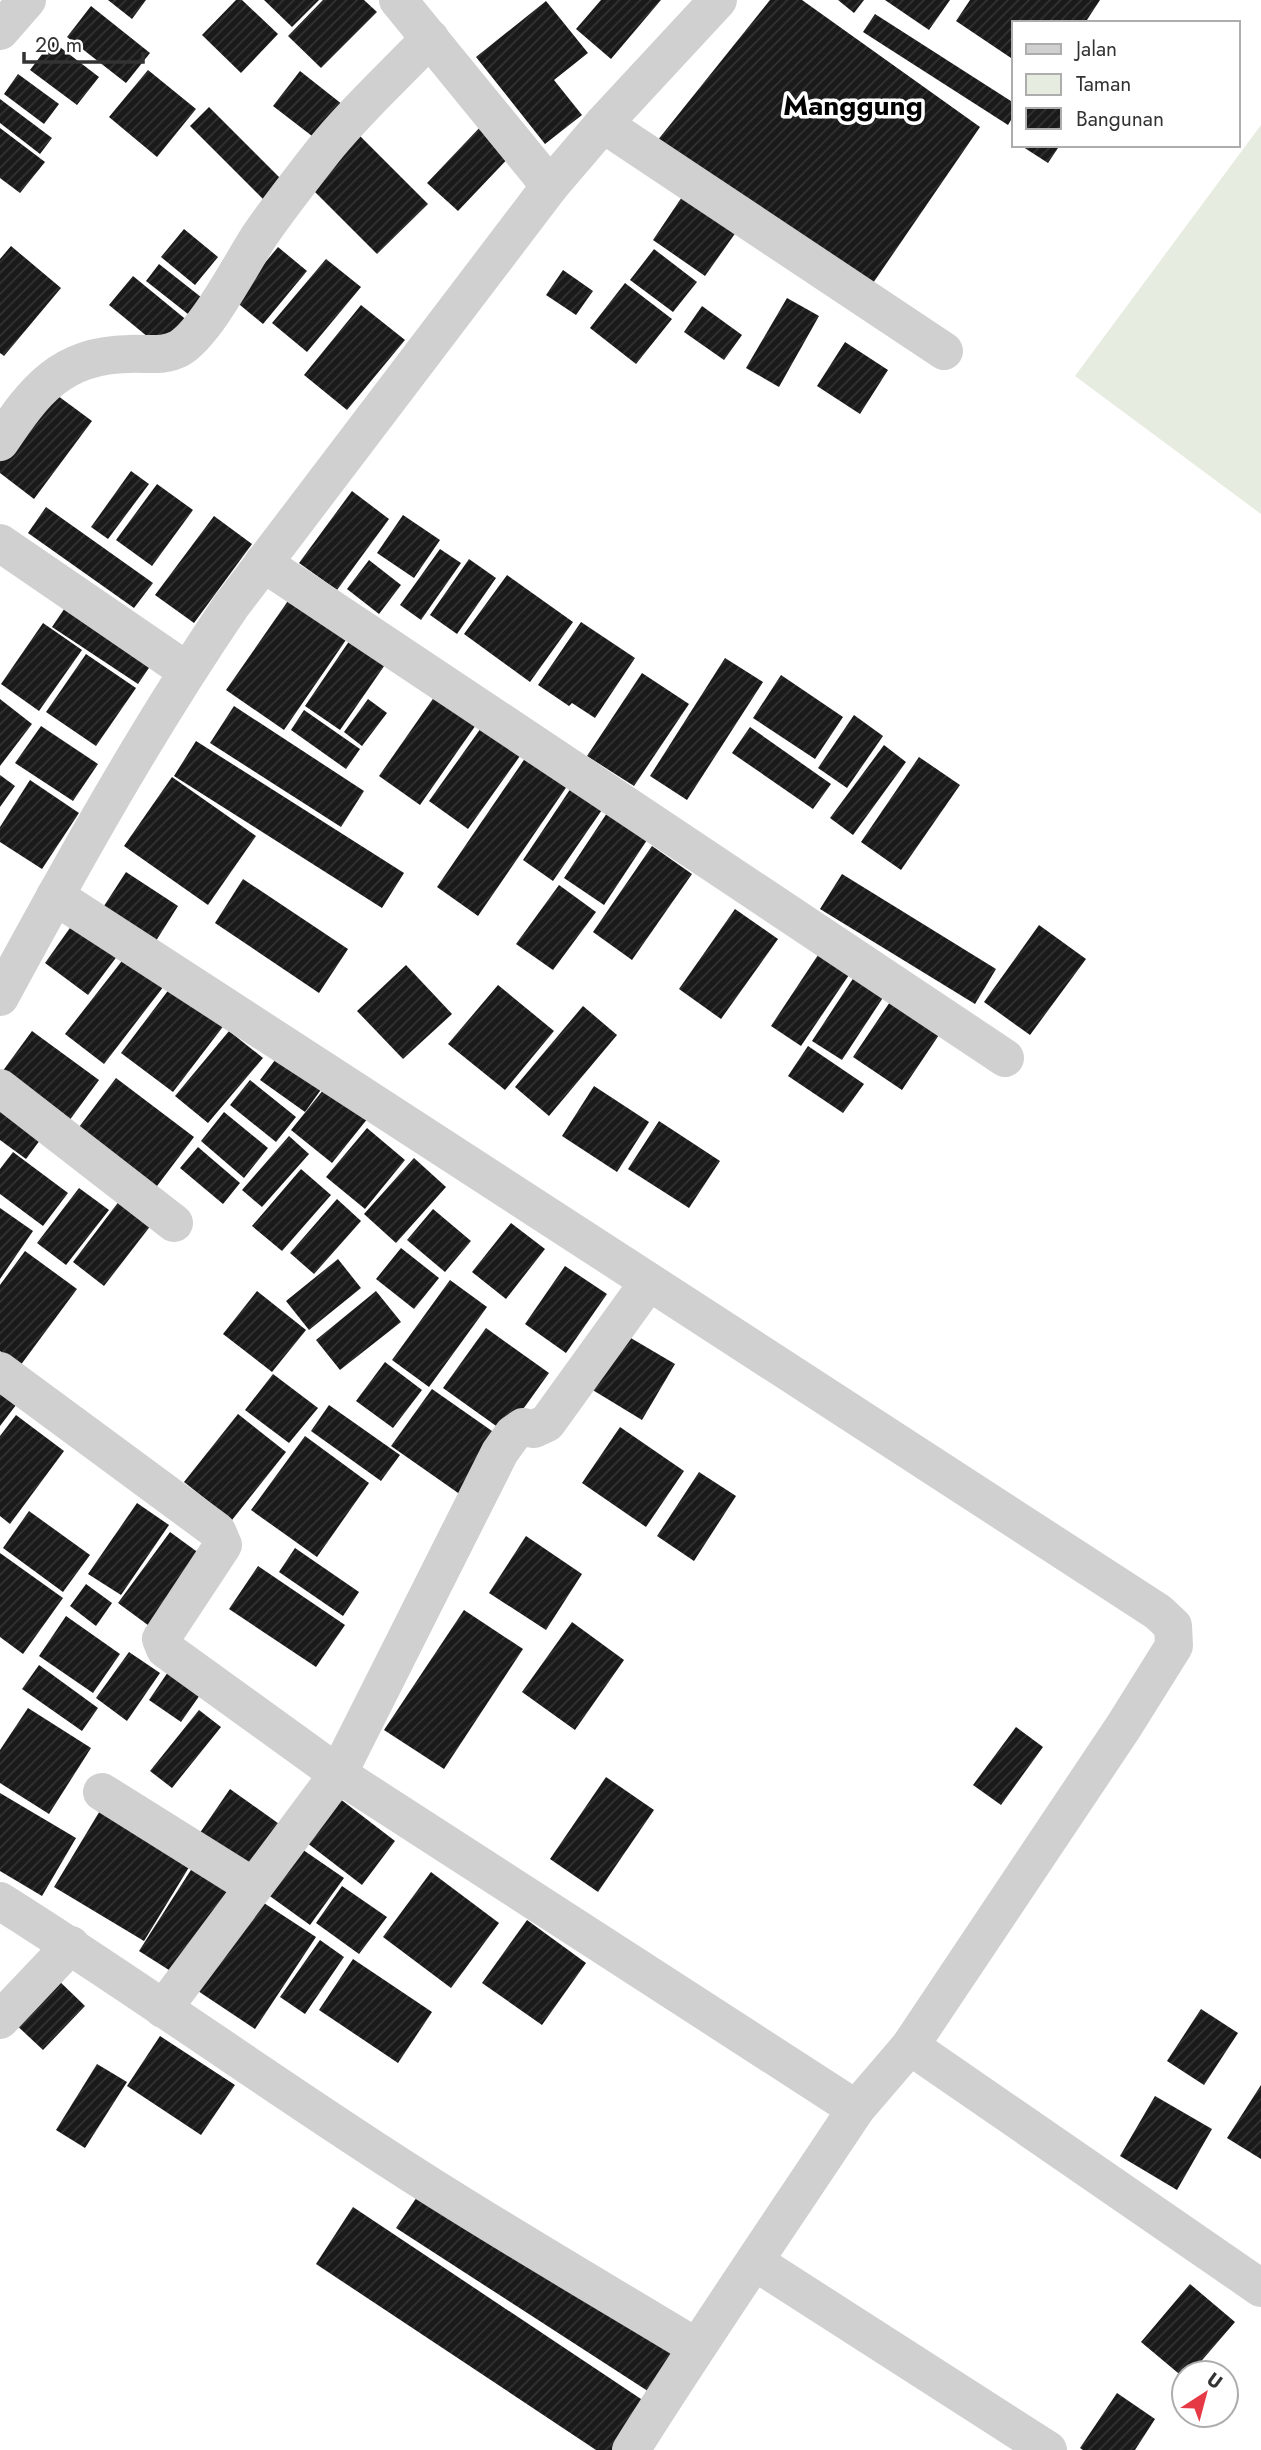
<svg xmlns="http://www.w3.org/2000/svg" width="1261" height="2450" viewBox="0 0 1261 2450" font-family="Jost,sans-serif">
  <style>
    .park { fill: #e6ecdf }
    .building { fill: url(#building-hatch) }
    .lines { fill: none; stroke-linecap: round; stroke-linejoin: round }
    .minor { stroke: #d0d0d0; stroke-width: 38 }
    .labels { text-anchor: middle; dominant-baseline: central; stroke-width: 7; stroke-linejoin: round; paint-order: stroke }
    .quarter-label { font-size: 28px; font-weight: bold; fill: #000; stroke: #fff }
  </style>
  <defs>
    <pattern id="building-hatch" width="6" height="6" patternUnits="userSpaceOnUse" patternTransform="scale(1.75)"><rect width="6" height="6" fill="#1a1a1a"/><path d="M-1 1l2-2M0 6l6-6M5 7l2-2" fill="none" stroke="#333"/></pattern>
  </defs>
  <rect width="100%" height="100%" fill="#fff"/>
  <path class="park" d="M1261,125V514L1075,376Z"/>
  <g class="building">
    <path d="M108,0H146L132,19Z"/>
    <path d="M236,0H242L278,34L241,73L202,35Z"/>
    <path d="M264,0H319L292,27Z"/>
    <path d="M323,0H364L377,12L321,68L288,36Z"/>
    <path d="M601,0H661L611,59L576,29Z"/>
    <path d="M770,0H802L980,127L871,286L657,141Z"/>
    <path d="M838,0H864L854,13Z"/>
    <path d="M885,0H950L929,30Z"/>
    <path d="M970,0H1100L1085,23H1014V60L956,21Z"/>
    <path d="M546,1L588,53L554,80L582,115L545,144L476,57Z"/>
    <path d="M91,6L150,53L126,83L67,37Z"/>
    <path d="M875,14L1014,103V115L1008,125L863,32Z"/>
    <path d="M52,41L99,77L77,105L30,70Z"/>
    <path d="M148,70L196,109L157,157L109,117Z"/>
    <path d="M300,71L352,112L325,146L273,106Z"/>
    <path d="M18,74L59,104L44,124L4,94Z"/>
    <path d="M0,99L52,138L40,154L0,123Z"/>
    <path d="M209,107L292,190L273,209L190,126Z"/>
    <path d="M483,124L513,153L458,211L427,183Z"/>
    <path d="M0,128L45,162L20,193L0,178Z"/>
    <path d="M360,136L428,204L377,254L310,187Z"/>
    <path d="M1020,145H1060L1048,163Z"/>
    <path d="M686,191L739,228L705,276L653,240Z"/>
    <path d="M184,229L218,257L195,285L161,257Z"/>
    <path d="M11,246L61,288L4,356L0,353V259Z"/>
    <path d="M278,247L307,271L263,324L234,300Z"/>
    <path d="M654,249L697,282L673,312L630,280Z"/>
    <path d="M326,259L361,287L307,352L272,323Z"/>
    <path d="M159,264L206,301L193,318L146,281Z"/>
    <path d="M563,270L593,291L576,315L546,295Z"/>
    <path d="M133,276L189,322L165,351L109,305Z"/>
    <path d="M625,283L672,319L636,364L590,328Z"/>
    <path d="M787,298L819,316L779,387L746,368Z"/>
    <path d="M361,305L405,340L347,410L304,375Z"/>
    <path d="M702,306L742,335L724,360L684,332Z"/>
    <path d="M845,342L888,370L860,414L817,386Z"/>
    <path d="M50,390L92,421L34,499L0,473V457Z"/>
    <path d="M131,471L149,484L108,539L91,527Z"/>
    <path d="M157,484L193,510L152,566L116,540Z"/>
    <path d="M352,491L389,519L337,590L299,563Z"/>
    <path d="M46,507L153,583L134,608L28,533Z"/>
    <path d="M403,515L440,540L414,578L377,553Z"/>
    <path d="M214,516L252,544L194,623L155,595Z"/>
    <path d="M440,549L461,563L421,620L400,605Z"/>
    <path d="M469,559L496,578L457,634L430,615Z"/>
    <path d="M369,560L401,585L379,614L347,589Z"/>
    <path d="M507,575L573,622L530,682L464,634Z"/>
    <path d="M73,596L159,653L138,684L52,627Z"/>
    <path d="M290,598L348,637L284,730L226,690Z"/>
    <path d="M581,622L635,658L595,718L572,703L569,706L538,685Z"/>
    <path d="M43,623L82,650L39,711L1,684Z"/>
    <path d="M354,634L389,659L340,730L305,706Z"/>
    <path d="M86,654L136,688L96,746L46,712Z"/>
    <path d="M725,658L763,682L687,800L650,776Z"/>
    <path d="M642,673L689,704L634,786L587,756Z"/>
    <path d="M781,675L843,717L815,759L753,718Z"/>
    <path d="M437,693L478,722L420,805L379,776Z"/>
    <path d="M0,699L32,724L0,766Z"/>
    <path d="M368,699L387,713L362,746L344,732Z"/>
    <path d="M234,706L364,791L341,827L210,743Z"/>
    <path d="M304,710L360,749L346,769L291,730Z"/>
    <path d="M854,715L883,736L847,788L818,768Z"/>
    <path d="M41,726L98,764L73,801L15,763Z"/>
    <path d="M750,727L831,784L813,809L732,753Z"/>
    <path d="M481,728L520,756L468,829L429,801Z"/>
    <path d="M196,741L404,873L382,908L174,776Z"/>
    <path d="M884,745L906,762L853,835L830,818Z"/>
    <path d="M528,754L570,782L478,916L437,887Z"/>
    <path d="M919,757L960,785L901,870L861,842Z"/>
    <path d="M0,775L15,786L0,807Z"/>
    <path d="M172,777L256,836L208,905L124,846Z"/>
    <path d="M30,780L79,813L42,869L0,842V827Z"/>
    <path d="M573,785L604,807L553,881L523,860Z"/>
    <path d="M607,813L647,840L604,905L564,878Z"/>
    <path d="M652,846L692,874L632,960L593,932Z"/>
    <path d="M126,872L178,906L154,944L102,909Z"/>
    <path d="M842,874L996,969L975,1004L820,909Z"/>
    <path d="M243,879L348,949L319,993L215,923Z"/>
    <path d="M559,885L596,912L553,970L516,944Z"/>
    <path d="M735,909L778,939L721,1019L679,989Z"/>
    <path d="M77,918L121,951L88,995L45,963Z"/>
    <path d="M1039,925L1086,959L1030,1035L984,1002Z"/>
    <path d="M820,952L851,972L801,1046L771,1026Z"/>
    <path d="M125,957L164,986L104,1064L65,1034Z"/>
    <path d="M406,965L452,1014L403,1059L357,1011Z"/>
    <path d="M858,971L888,990L842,1060L812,1041Z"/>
    <path d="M173,984L225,1024L173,1092L121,1053Z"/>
    <path d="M498,985L554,1031L505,1090L448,1044Z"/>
    <path d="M894,996L943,1029L902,1090L853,1057Z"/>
    <path d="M583,1006L617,1035L549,1116L515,1087Z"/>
    <path d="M32,1031L99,1080L69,1121L2,1072Z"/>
    <path d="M229,1031L263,1058L208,1123L175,1096Z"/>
    <path d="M808,1046L864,1084L843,1113L788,1076Z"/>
    <path d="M281,1052L325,1084L305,1112L260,1080Z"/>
    <path d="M116,1078L194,1137L151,1194L73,1135Z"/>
    <path d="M250,1080L296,1117L276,1142L230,1105Z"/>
    <path d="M328,1084L368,1118L332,1163L291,1130Z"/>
    <path d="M594,1086L649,1122L617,1172L562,1136Z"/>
    <path d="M0,1092L49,1128L26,1159L0,1140Z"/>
    <path d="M224,1112L268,1148L244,1178L201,1141Z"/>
    <path d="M659,1121L720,1161L689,1208L628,1169Z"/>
    <path d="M367,1128L405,1160L365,1209L326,1177Z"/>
    <path d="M289,1136L309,1154L262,1207L242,1190Z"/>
    <path d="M198,1147L240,1183L223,1204L180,1168Z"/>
    <path d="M13,1152L68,1193L43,1226L0,1194V1169Z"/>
    <path d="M414,1158L446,1187L396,1243L364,1214Z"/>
    <path d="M301,1169L331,1195L282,1251L252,1226Z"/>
    <path d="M79,1188L109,1210L66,1265L37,1243Z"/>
    <path d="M123,1196L155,1220L104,1286L73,1262Z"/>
    <path d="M337,1199L361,1221L314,1274L290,1253Z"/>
    <path d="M0,1208L33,1231L0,1279Z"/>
    <path d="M433,1209L471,1241L445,1272L407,1240Z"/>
    <path d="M511,1223L545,1249L506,1299L472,1272Z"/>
    <path d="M401,1248L439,1278L414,1309L376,1279Z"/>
    <path d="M25,1251L77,1289L20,1366L0,1351V1285Z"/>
    <path d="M338,1259L361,1288L309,1330L286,1301Z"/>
    <path d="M565,1266L607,1294L566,1353L525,1324Z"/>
    <path d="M450,1280L487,1307L429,1387L392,1360Z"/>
    <path d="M257,1291L306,1330L272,1372L223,1334Z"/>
    <path d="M376,1291L401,1322L340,1370L316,1340Z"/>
    <path d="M486,1328L549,1373L506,1433L443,1388Z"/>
    <path d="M624,1334L675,1364L642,1420L591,1389Z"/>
    <path d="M385,1362L422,1390L393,1428L356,1401Z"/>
    <path d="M273,1374L318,1408L289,1443L245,1410Z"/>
    <path d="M432,1389L502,1438L461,1495L391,1446Z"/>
    <path d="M0,1393L16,1405L0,1426Z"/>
    <path d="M329,1405L400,1455L381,1481L311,1431Z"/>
    <path d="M238,1414L286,1452L232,1520L184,1482Z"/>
    <path d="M16,1415L64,1451L10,1524L0,1516V1436Z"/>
    <path d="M620,1427L684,1471L646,1527L582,1483Z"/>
    <path d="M305,1436L369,1483L317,1557L251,1510Z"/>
    <path d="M699,1472L736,1496L694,1561L657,1536Z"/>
    <path d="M137,1503L169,1525L121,1595L88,1574Z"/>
    <path d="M29,1511L90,1555L63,1592L3,1548Z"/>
    <path d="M170,1532L207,1559L156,1631L118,1603Z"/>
    <path d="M526,1536L582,1574L546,1630L489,1593Z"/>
    <path d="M295,1548L359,1592L343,1616L279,1572Z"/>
    <path d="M0,1553L63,1598L23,1654L0,1637Z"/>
    <path d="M258,1566L345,1625L316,1667L229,1609Z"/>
    <path d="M86,1584L112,1603L96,1626L70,1606Z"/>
    <path d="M464,1610L523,1649L444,1769L384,1730Z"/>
    <path d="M66,1616L120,1654L93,1693L39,1656Z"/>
    <path d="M572,1622L624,1660L575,1730L522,1692Z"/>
    <path d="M129,1652L160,1673L127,1721L96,1698Z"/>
    <path d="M39,1665L98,1708L82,1731L22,1689Z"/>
    <path d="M170,1669L202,1692L181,1722L149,1700Z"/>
    <path d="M28,1708L91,1748L49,1814L0,1783V1750Z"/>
    <path d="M199,1710L221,1727L172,1788L150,1771Z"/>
    <path d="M1016,1727L1043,1747L1001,1805L973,1785Z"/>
    <path d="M606,1777L654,1810L598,1892L550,1859Z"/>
    <path d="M230,1789L282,1826L247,1876L195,1840Z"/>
    <path d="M0,1793L76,1838L42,1896L0,1871Z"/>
    <path d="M335,1795L395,1841L362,1885L302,1839Z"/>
    <path d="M101,1809L191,1864L144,1941L54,1887Z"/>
    <path d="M293,1843L344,1878L310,1925L260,1889Z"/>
    <path d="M196,1862L236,1888L180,1977L139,1951Z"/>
    <path d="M431,1872L499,1923L451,1988L383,1937Z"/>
    <path d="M342,1886L387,1917L359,1954L316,1923Z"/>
    <path d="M250,1894L316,1937L255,2029L189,1985Z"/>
    <path d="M527,1920L586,1963L542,2025L482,1983Z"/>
    <path d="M320,1940L344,1957L305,2014L280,1997Z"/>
    <path d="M353,1959L432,2012L398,2063L319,2010Z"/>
    <path d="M54,1976L85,2006L43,2050L11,2020Z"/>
    <path d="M1201,2009L1238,2033L1204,2085L1167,2061Z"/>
    <path d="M160,2036L235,2085L201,2135L127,2086Z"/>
    <path d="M97,2064L127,2082L85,2148L56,2130Z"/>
    <path d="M1261,2085V2159L1227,2138Z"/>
    <path d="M1155,2096L1212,2129L1177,2190L1120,2156Z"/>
    <path d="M425,2185L685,2354L657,2397L396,2228Z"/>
    <path d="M353,2207L650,2405L620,2450H596L316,2264Z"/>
    <path d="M1190,2284L1235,2322L1191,2373H1184V2378L1141,2342Z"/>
    <path d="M1117,2393L1155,2419L1135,2450H1083L1080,2448Z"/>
  </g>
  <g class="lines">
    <g class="minor">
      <path d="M398,0L550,186"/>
      <path d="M0,31L27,0"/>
      <path d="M603,124L944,351"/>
      <path d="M0,442C34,391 61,355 128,354C146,353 165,357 180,348C207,331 241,264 260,235C280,206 302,178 324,150C355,111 395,75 430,38"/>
      <path d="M0,543L187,671"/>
      <path d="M263,563L1005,1058"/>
      <path d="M0,997C72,864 146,731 231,606L550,186L603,124L718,0"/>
      <path d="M0,1088L174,1223"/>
      <path d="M0,1371L217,1531L223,1545L161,1639L165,1649L338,1774L856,2109L910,2046L1124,1726L1174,1646L1173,1626L1158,1612L55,896"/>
      <path d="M102,1792L252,1886"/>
      <path d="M0,1901C140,1989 275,2087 415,2176C507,2235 602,2290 696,2347"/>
      <path d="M163,2009L338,1774L500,1452L513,1434L523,1427L534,1429L547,1423L648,1283"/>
      <path d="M0,2020L71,1945"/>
      <path d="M910,2046L1261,2288"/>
      <path d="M755,2262L1048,2450"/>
      <path d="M631,2450C704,2334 781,2222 856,2109"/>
    </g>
  </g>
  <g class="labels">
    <g class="quarter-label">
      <text x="853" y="105">Manggung</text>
    </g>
  </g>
  <rect x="1012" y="21" width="228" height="126" fill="#ffffff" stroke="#adadad" stroke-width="2"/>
  <rect x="1026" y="44" width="35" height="10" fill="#d0d0d0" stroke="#adadad" stroke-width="2"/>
  <text x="1076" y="56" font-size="21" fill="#333333">Jalan</text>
  <rect x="1026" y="74" width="35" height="21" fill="#e6ecdf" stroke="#adadad" stroke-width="2"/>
  <text x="1076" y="91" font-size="21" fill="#333333">Taman</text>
  <rect x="1026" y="108" width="35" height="21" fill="url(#building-hatch)" stroke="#adadad" stroke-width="2"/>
  <text x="1076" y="126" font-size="21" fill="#333333">Bangunan</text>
  <g transform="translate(1205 2394) rotate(36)"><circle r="33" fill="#ffffff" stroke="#adadad" stroke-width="2"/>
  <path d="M0-5L12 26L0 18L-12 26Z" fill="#e63946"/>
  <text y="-10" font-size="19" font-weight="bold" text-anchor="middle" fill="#333333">U</text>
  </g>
  <path d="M24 52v10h119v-10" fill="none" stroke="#333333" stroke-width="3.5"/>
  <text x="35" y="52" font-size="21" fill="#333333" stroke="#ffffff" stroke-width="5" paint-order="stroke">20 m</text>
</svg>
